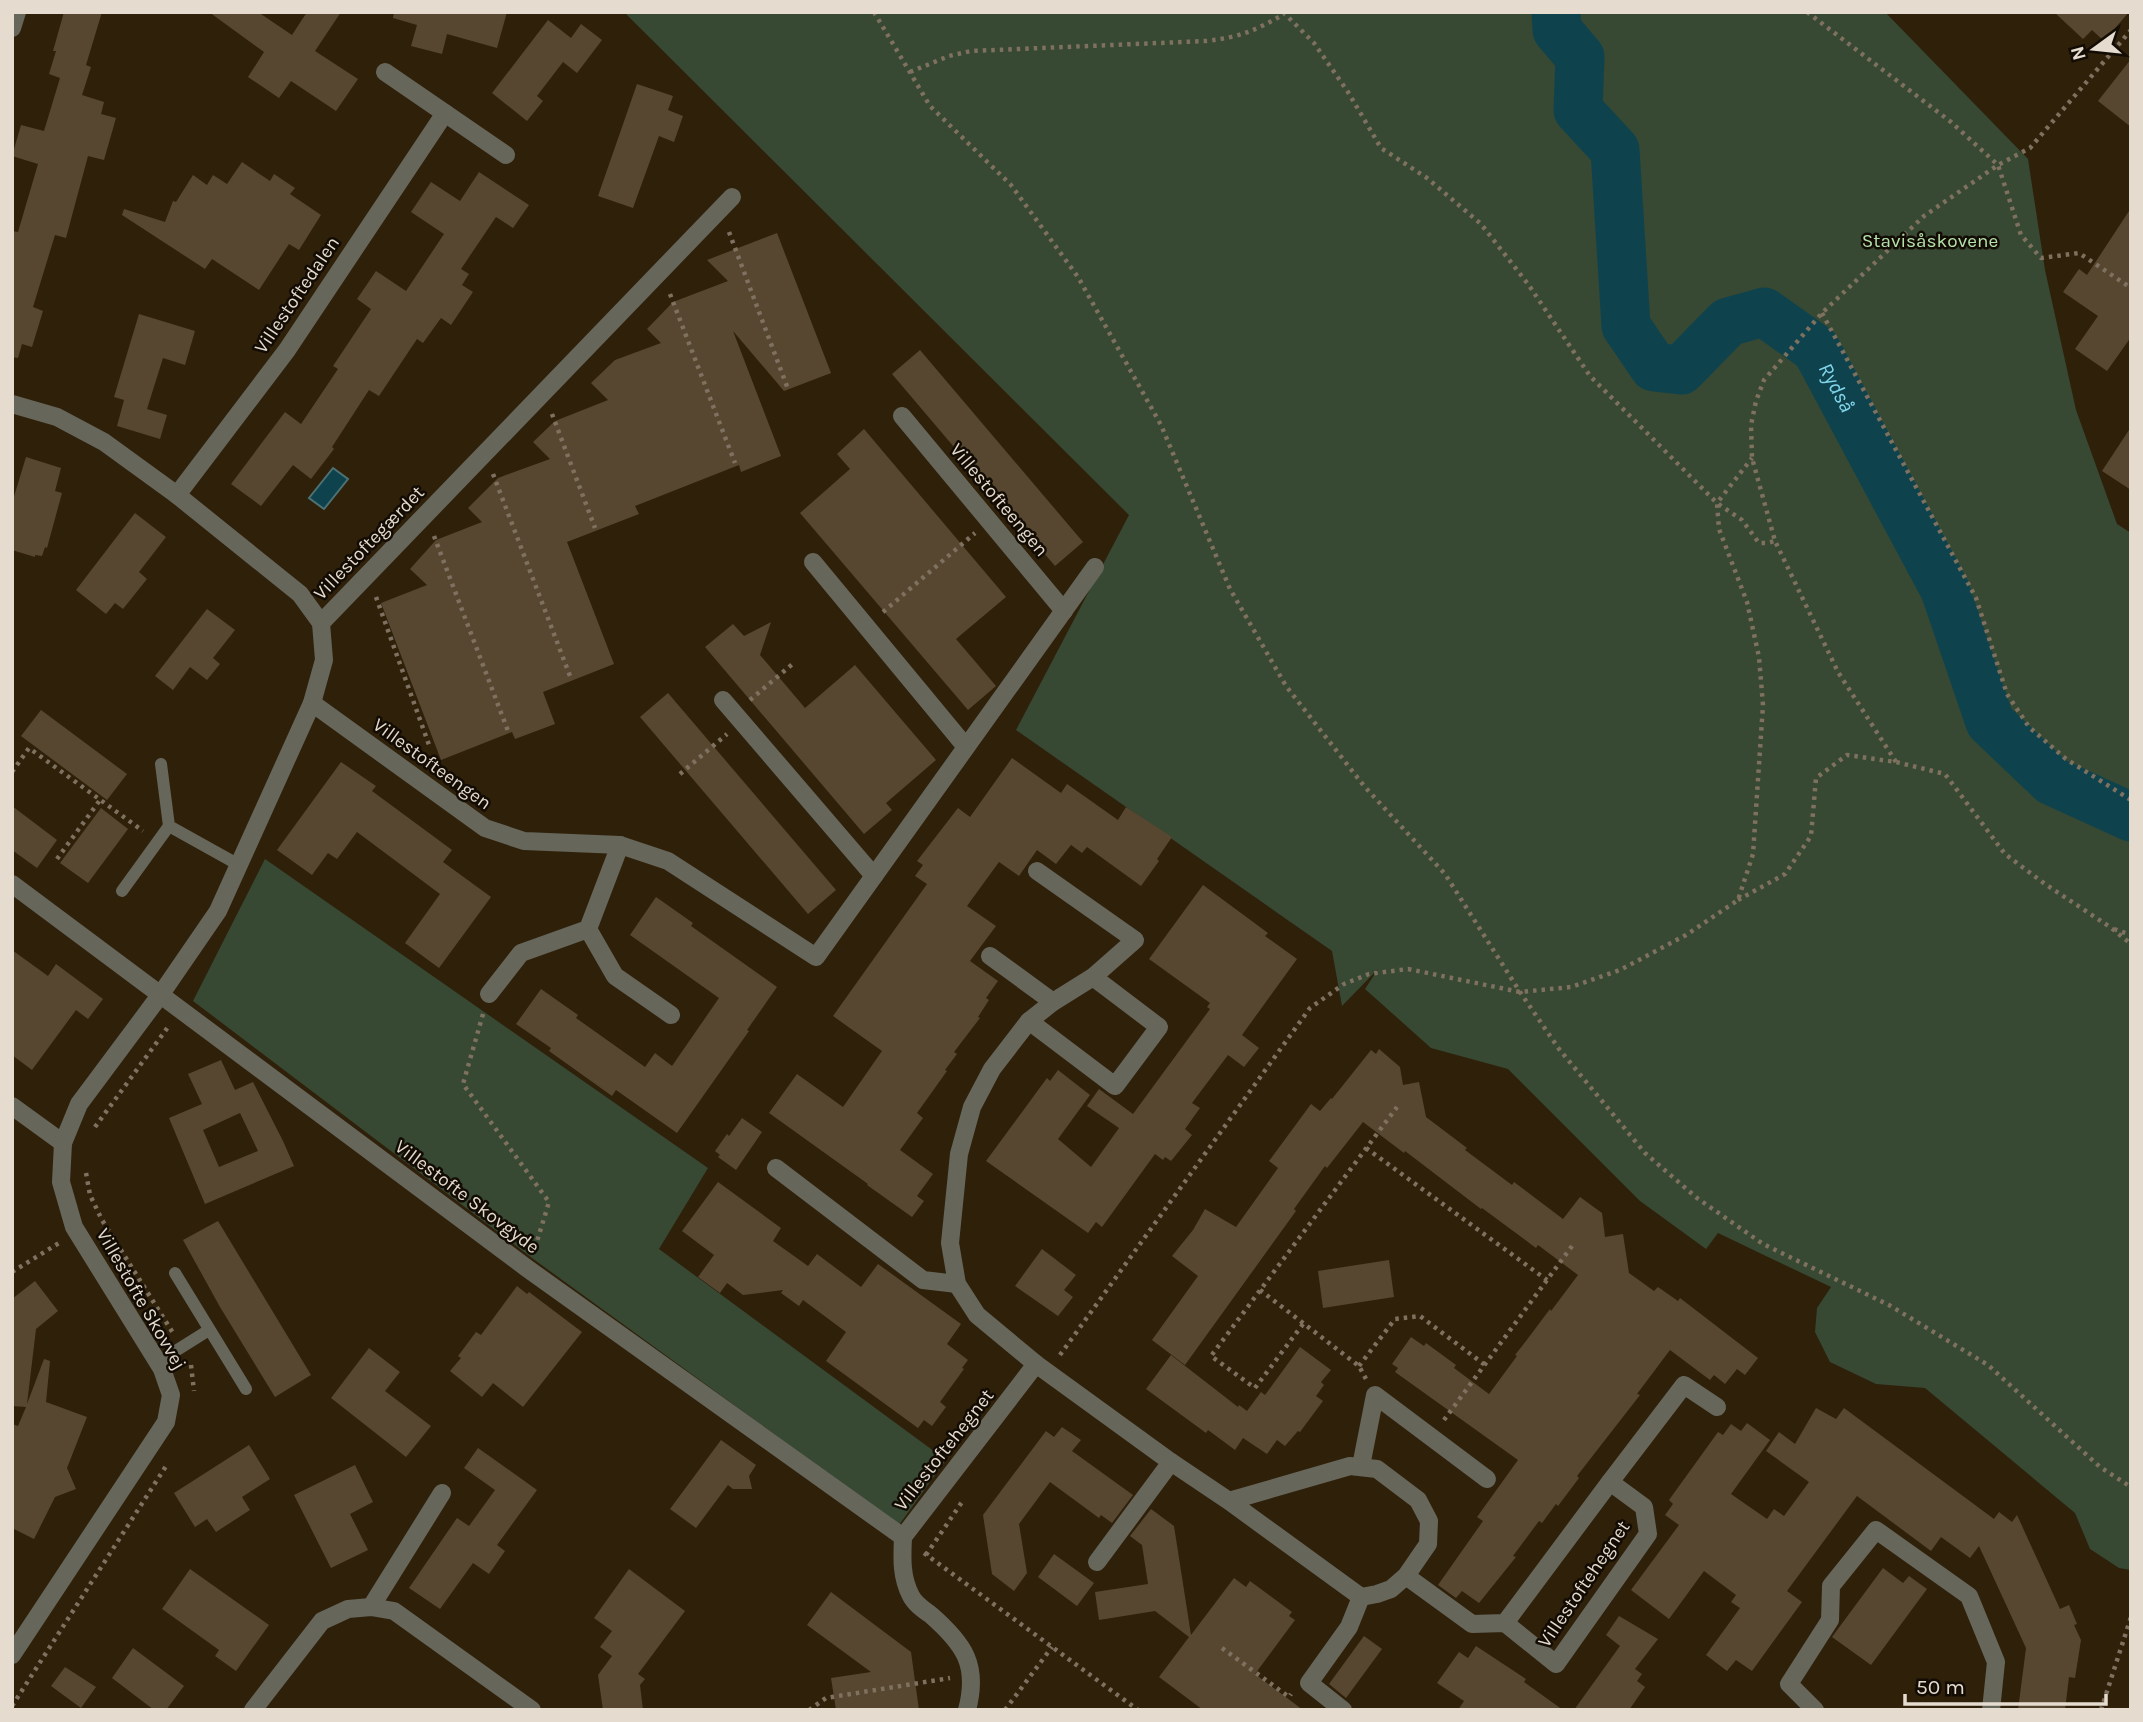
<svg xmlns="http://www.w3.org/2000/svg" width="2143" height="1722" viewBox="0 0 2143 1722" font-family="Karla,sans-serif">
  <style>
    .green { fill: #374833 }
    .water { fill: #0e434e; stroke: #4e7174; stroke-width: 2 }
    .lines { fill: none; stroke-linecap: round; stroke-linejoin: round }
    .river { stroke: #0e434e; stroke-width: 49 }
    .building { fill: #574730; fill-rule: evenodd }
    .path { stroke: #7e715f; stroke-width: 4.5; stroke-dasharray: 3.5 5; stroke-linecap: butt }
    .service { stroke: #66665a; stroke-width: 12 }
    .minor { stroke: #66665a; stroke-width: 18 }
    .labels { text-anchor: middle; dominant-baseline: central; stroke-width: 5; stroke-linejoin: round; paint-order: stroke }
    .park-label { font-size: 19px; fill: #b5e1ab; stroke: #120c04 }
    .street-label { font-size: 19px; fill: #e5dbce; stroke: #120c04 }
    .water-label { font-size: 21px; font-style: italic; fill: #82d5eb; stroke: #120c04 }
  </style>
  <rect width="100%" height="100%" fill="#2f200a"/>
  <g class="green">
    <path d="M624,12H1885L2028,159L2045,270L2076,410L2117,524L2131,533V1570L2119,1568L2090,1549L2075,1513L1925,1388L1876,1384L1830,1362L1815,1332L1817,1308L1831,1287L1718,1233L1706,1249L1640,1201L1508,1069L1431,1048L1365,989L1378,969L1342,1006L1332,951L1016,730L1129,515Z"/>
    <path d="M265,859L708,1168L659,1249L946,1460L899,1525L532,1258L193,1001Z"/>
  </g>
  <path class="water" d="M333,468L348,479L324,509L309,498Z"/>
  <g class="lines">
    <path class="river" id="s1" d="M1556,12L1557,30L1580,57L1578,110L1615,150L1626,326L1654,367L1681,370L1728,322L1764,312L1816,349L1945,590L1990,722L2052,781L2131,817"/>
  </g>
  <g class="building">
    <path d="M64,12H102L86,65L91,67L82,95L104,102L101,114L116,118L104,160L88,156L66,238L55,235L33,307L43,311L32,347L22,344L18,358L12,357V231L18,232L38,164L12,156L21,125L44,131L60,78L49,74L56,51H53Z"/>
    <path d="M209,12H258L292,35L307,12H341L315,51L358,79L336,111L291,81L279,98L248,77L264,52Z"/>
    <path d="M394,12H507L497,48L447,34L442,54L411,46L417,25L393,18Z"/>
    <path d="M2054,12H2129L2104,41L2092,30L2083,39Z"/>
    <path d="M548,20L571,38L581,24L602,40L577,73L563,62L537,96L543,101L527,121L492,93Z"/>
    <path d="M2131,59V127L2098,101Z"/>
    <path d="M637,84L673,96L668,110L683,116L674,142L659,136L633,208L598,196Z"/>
    <path d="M242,162L270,181L274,174L295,188L290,194L321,215L299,250L289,244L259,290L212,259L205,269L122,215L124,209L165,222L173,201L176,202L193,175L207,185L213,175L227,184Z"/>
    <path d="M479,172L529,205L513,228L496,217L461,269L469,274L462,285L473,292L451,325L441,318L423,343L417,339L379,396L369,390L332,447L334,449L311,479L293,465L261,506L231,484L285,412L301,424L338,369L333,366L371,309L357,299L376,271L406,291L444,234L411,212L431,182L460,201Z"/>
    <path d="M2131,208V337L2107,371L2075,349L2098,316L2063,292L2079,269L2087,275Z"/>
    <path d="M777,233L831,373L784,391L733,331L781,456L741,472L739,465L635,506L639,514L567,542L614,664L543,692L555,724L515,739L512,732L441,760L381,603L427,585L410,569L436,540L482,522L468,508L498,478L550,459L533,442L555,421L608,400L591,383L615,360L661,343L647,329L673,302L728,281L707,260Z"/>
    <path d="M139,314L195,331L185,365L163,358L147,409L167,415L160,439L117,426L124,400L114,397Z"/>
    <path d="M920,350L1083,542L1055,566L892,374Z"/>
    <path d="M2131,427V490L2102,471Z"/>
    <path d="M864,429L1006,597L956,639L996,686L968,710L800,513L850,469L837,454Z"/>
    <path d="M26,457L61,468L55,491L62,493L47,548L45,547L42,556L35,555V557L12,550V503Z"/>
    <path d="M135,513L166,537L139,572L147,579L123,609L115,603L106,614L76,590Z"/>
    <path d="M207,609L235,630L213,658L220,664L207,680L190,667L173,690L155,676Z"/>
    <path d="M771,622L760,655L805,708L855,665L936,760L886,803L892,810L864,834L705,647L733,624L744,636Z"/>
    <path d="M668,693L836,890L808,914L640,717Z"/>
    <path d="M41,710L127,774L107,800L21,736Z"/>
    <path d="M1012,758L1061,793L1067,784L1118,820L1126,807L1172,837L1157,859L1159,861L1141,886L1087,847L1082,853L1071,845L1056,864L1037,850L1019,876L999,862L967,906L996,926L970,961L998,981L986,998L989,1000L978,1017L980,1018L954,1052L957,1054L945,1070L947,1071L917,1113L923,1118L900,1150L933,1174L917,1196L924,1201L912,1217L867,1185L868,1184L769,1113L797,1074L843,1107L882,1051L833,1016L927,884L915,876L923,865L917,861L958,808L970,817Z"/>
    <path d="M341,762L376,786L372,791L452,850L443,862L491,897L439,968L405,943L440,894L357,832L337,859L328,853L312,875L277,850Z"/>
    <path d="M12,806L57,840L37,868L12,850Z"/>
    <path d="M101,808L128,829L88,883L60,863Z"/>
    <path d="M1203,885L1268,933L1265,936L1297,959L1242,1035L1259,1048L1244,1067L1228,1055L1192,1103L1200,1108L1185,1129L1192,1135L1171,1161L1165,1157L1163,1160L1155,1154L1102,1227L1096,1222L1088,1233L986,1161L1047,1078L1050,1081L1058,1070L1090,1095L1058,1139L1091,1167L1119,1128L1087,1106L1099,1089L1133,1114L1210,1009L1207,1007L1210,1003L1149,959Z"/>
    <path d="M656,897L693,923L691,926L777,987L747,1030L749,1031L677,1133L616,1090L612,1096L549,1051L551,1048L516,1024L541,989L578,1015L576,1018L645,1067L655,1053L672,1066L719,998L630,935Z"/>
    <path d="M12,950L48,976L56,964L103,999L88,1019L76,1010L32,1070L12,1055Z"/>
    <path d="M1379,1049L1400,1067L1403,1085L1419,1082L1426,1117L1467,1148L1465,1150L1512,1185L1514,1182L1563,1219L1580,1197L1602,1213L1605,1237L1623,1234L1629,1273L1654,1291L1658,1287L1678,1301L1680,1298L1758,1358L1745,1375L1737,1369L1725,1384L1714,1375L1710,1380L1670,1350L1637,1394L1640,1395L1577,1476L1579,1478L1558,1506L1556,1504L1542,1523L1539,1521L1513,1556L1516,1557L1479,1603L1462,1591L1456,1598L1438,1585L1483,1521L1477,1517L1518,1460L1395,1372L1398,1368L1392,1364L1411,1337L1424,1346L1426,1343L1456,1365L1454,1368L1489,1394L1517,1356L1515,1355L1526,1341L1550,1309L1551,1311L1578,1275L1538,1245L1536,1248L1482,1208L1481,1209L1405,1151L1404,1153L1363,1122L1327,1168L1325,1166L1294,1209L1296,1211L1185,1365L1152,1340L1198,1276L1172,1256L1193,1230L1205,1209L1236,1227L1278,1168L1269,1161L1311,1104L1320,1111L1331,1098L1332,1099L1371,1050L1376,1054Z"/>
    <path d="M221,1060L235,1090L253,1082L283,1141L294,1166L205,1204L169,1118L202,1104L188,1074ZM240,1113L258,1151L219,1167L203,1130Z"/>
    <path d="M742,1118L762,1132L736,1170L718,1157L720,1155L715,1151L727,1134L729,1136Z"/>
    <path d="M718,1182L781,1228L773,1241L808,1266L817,1254L861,1287L878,1264L961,1324L947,1344L968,1360L962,1368L964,1369L940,1402L946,1407L932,1426L924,1420L918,1428L826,1361L846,1332L803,1300L799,1306L781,1293L783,1290L743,1295L727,1283L720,1293L698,1277L714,1255L682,1231Z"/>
    <path d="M218,1221L311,1375L275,1397L220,1307L183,1240Z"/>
    <path d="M1042,1249L1076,1275L1064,1290L1073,1297L1058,1316L1015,1286Z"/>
    <path d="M1389,1260L1394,1297L1323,1308L1318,1271Z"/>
    <path d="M35,1281L58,1311L36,1329L27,1404L44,1359L50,1361L46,1402L87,1417L67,1468L76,1489L55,1497L34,1539L12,1528V1424L18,1426L26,1407L12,1406V1299Z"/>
    <path d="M517,1286L527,1294L529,1292L582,1332L523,1407L493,1383L482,1397L450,1371L461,1358L458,1356L476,1332L481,1335Z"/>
    <path d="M1300,1347L1331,1370L1321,1382L1324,1385L1316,1396L1323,1401L1300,1432L1298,1431L1285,1446L1277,1440L1267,1454L1243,1438L1235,1450L1208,1430L1206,1433L1146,1389L1171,1355L1238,1407L1239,1405L1247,1411L1261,1392L1265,1395Z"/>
    <path d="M369,1348L400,1372L385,1391L431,1426L406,1457L331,1398Z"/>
    <path d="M1816,1408L1836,1419L1844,1408L1994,1519L1999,1512L2012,1522L2017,1515L2060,1609L2069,1605L2077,1624L2074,1625L2081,1640L2075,1678L2069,1677L2065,1710H2018L2026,1648L1979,1546L1970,1558L1941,1537L1931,1551L1857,1496L1787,1591L1802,1602L1752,1671L1736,1660L1727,1671L1706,1655L1740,1608L1731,1602L1736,1595L1704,1571L1669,1619L1631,1590L1679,1525L1665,1515L1673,1504L1669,1500L1718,1432L1723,1435L1731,1424L1741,1431L1747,1423L1770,1440L1731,1494L1767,1519L1774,1509L1784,1516L1809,1482L1766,1451L1779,1432L1795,1444Z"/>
    <path d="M1062,1427L1081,1440L1072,1451L1133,1495L1112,1523L1101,1515L1099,1518L1050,1482L1019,1524L1027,1573L1014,1591L992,1574L983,1515L1046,1431L1054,1437Z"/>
    <path d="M721,1440L756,1465L749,1476L752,1489H733L728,1485L696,1528L670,1509Z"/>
    <path d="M249,1445L270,1479L242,1497L250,1510L216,1532L207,1519L195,1527L174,1493Z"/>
    <path d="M478,1448L537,1490L497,1545L505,1551L489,1574L473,1563L440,1609L409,1588L457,1518L469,1526L495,1490L464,1468Z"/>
    <path d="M355,1465L373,1502L350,1514L368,1550L331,1568L294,1495Z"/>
    <path d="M1151,1509L1174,1526L1191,1635L1234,1578L1246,1587L1250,1581L1292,1612L1289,1616L1295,1620L1255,1674L1303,1710H1203L1159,1677L1189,1637L1155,1611L1099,1620L1095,1592L1148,1584L1142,1545L1130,1536Z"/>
    <path d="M1054,1554L1094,1583L1077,1606L1038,1577Z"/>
    <path d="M1883,1568L1903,1583L1909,1576L1927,1589L1871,1665L1832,1637Z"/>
    <path d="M190,1569L269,1625L236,1671L215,1656L219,1650L162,1609Z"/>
    <path d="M629,1569L685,1611L638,1674L645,1679L640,1685L643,1710H603L598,1675L612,1656L600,1647L612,1631L594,1618Z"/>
    <path d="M831,1592L911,1652L919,1710H836L831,1678L871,1672L807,1625Z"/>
    <path d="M1619,1616L1658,1639L1635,1669L1642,1674L1637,1681L1645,1687L1629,1710H1574L1620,1646L1606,1635Z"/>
    <path d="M1364,1636L1382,1649L1346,1698L1329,1684Z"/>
    <path d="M1476,1646L1526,1679L1524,1682L1563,1710H1458L1464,1701L1437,1683L1459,1652L1468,1658Z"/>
    <path d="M133,1648L184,1686L166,1710H154L112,1678Z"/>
    <path d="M65,1667L96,1687L81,1708L51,1686Z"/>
  </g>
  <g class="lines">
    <g class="path">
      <path d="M874,12L930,106L1011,185L1078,277L1161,425L1230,589L1286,686L1364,786L1445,874L1520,992L1559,1049L1645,1153L1697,1198L1763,1244L1889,1305L1988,1365L2100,1467L2131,1487"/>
      <path d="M1283,12L1314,43L1348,92L1381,148L1427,178L1481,224L1528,284L1590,376L1717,503L1742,520L1759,543H1767L1775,541"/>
      <path d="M1807,12L1951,122L1998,165L2021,235L2041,258L2079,253L2131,288"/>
      <path d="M910,72L949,56L971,51L1206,41C1240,37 1255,31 1284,14"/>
      <path d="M729,232L788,389"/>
      <path d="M670,294L735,463"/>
      <path d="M1822,313L1976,598L2007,694L2029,727L2066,759L2131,800"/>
      <path d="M552,414L595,528"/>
      <path d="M493,474L570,676"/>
      <path d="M434,536L508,731"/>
      <path d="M376,597L429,745"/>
      <path d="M883,612L975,533"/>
      <path d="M750,700L795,662"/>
      <path d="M1896,762L1838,672L1775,541L1752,458L1751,425L1756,401L1764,380L1822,313L1924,216L1998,165L2030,148L2131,30"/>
      <path d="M12,772L29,748L143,831"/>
      <path d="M680,774L727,734"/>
      <path d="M57,859L100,800"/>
      <path d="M1738,900L1785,874L1811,836L1816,778L1847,755L1896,762L1945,774L2005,854L2045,884L2110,927L2131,944"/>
      <path d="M2114,929L2131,935"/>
      <path d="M483,1014L463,1084L549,1202L535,1248"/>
      <path d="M95,1127L168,1027"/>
      <path d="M1366,1148L1547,1280"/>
      <path d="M86,1173L90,1195L102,1220L173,1333"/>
      <path d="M12,1272L59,1243"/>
      <path d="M1260,1290L1359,1366L1366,1379"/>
      <path d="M1303,1324L1255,1388L1211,1356L1397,1107"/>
      <path d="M1060,1355L1310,1008L1344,984L1369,974L1408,969L1520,992L1571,987L1620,970L1686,935L1738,900L1753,854L1763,705L1759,657L1747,602L1719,529L1717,503L1752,458"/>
      <path d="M191,1365L194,1391"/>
      <path d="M1359,1366L1395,1319L1420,1316L1485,1365"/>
      <path d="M1444,1420L1572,1246"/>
      <path d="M924,1553L1138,1710"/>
      <path d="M926,1555L964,1499"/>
      <path d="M1222,1648L1289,1697L1291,1694"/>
      <path d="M12,1706L168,1463"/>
      <path d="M809,1710L826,1698L950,1678"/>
      <path d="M1005,1710L1052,1647"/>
      <path d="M2101,1710L2131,1617"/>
    </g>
    <g class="service">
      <path d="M161,764L169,826L239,865"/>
      <path d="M122,891L169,826"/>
      <path d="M175,1273L246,1389"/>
      <path d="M158,1362L209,1330"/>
    </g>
    <g class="minor">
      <path d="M12,28L17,12"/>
      <path d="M385,72L506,155"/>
      <path d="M12,404L57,417L104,442L177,495L300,594L321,623"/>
      <path d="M902,416L1064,611"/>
      <path d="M177,495L287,350L445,113"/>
      <path d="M813,562L966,747"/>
      <path d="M723,700L874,876"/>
      <path d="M312,703L485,828L524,841L620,845L668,861L816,957L1095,567"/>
      <path d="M1037,871L1135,940L1093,977L1053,1002L1029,1021L992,1069L972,1107L959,1154L950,1243L957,1284L977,1315L1036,1364L1171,1462L1229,1501L1350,1466L1377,1469L1418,1500L1429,1521L1428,1544L1406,1576L1391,1589L1377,1594L1361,1597L1229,1501"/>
      <path d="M12,884L528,1269L903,1537"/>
      <path d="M588,929L615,976L671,1015"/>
      <path d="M990,956L1053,1002"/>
      <path d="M489,994L521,953L588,929L620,845"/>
      <path d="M1029,1021L1115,1086L1159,1027L1093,977"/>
      <path d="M12,1106L63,1143"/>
      <path d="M776,1168L923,1280L957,1284"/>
      <path d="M1361,1466L1375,1395L1487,1479"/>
      <path d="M1610,1482L1684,1385L1717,1407"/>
      <path d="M1097,1562L1171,1462"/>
      <path d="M1406,1576L1472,1624L1505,1623L1556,1664L1648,1534L1644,1507L1610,1482L1505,1623"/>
      <path d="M371,1607L442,1493"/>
      <path d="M12,1655L166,1422L171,1395L162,1369L74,1227L61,1182L63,1143L79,1104L161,994L218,911L312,703L324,660L321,623L732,197"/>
      <path d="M253,1710L322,1621L348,1609L371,1607L394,1611L532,1710"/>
      <path d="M967,1710C979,1665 964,1644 931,1615C924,1610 915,1604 911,1596C901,1577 902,1558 903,1537L1036,1364"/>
      <path d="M1343,1710L1309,1683L1349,1627L1361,1597"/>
      <path d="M1815,1710L1789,1684L1830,1620L1831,1586L1876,1530L1969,1596L1996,1662L1991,1710"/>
    </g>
  </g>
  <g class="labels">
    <g class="park-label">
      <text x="1930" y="241">Stavisåskovene</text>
    </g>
    <g class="street-label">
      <text transform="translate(297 295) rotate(-56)">Villestoftedalen</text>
      <text transform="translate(999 500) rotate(50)">Villestofteengen</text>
      <text transform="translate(369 543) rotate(-46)">Villestoftegærdet</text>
      <text transform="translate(432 764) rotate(36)">Villestofteengen</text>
      <text transform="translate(467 1197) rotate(37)">Villestofte Skovgyde</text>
      <text transform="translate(141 1299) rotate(60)">Villestofte Skovvej</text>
      <text transform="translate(944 1450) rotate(-52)">Villestoftehegnet</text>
      <text transform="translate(1584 1584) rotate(-56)">Villestoftehegnet</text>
    </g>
    <g class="water-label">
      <text stroke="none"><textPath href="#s1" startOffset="626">Rydså</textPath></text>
    </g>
  </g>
  <rect width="2143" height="1722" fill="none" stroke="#e5dbce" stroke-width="28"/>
  <g transform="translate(2094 49) rotate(255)" stroke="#120c04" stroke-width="5" paint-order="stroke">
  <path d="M0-5L12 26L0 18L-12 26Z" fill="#e5dbce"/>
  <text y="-10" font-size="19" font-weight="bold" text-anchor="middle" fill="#e5dbce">N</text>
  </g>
  <path d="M1905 1694v10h201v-10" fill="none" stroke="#e5dbce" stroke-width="3.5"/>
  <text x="1916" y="1694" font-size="21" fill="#e5dbce" stroke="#120c04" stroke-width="5" paint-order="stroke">50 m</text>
</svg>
